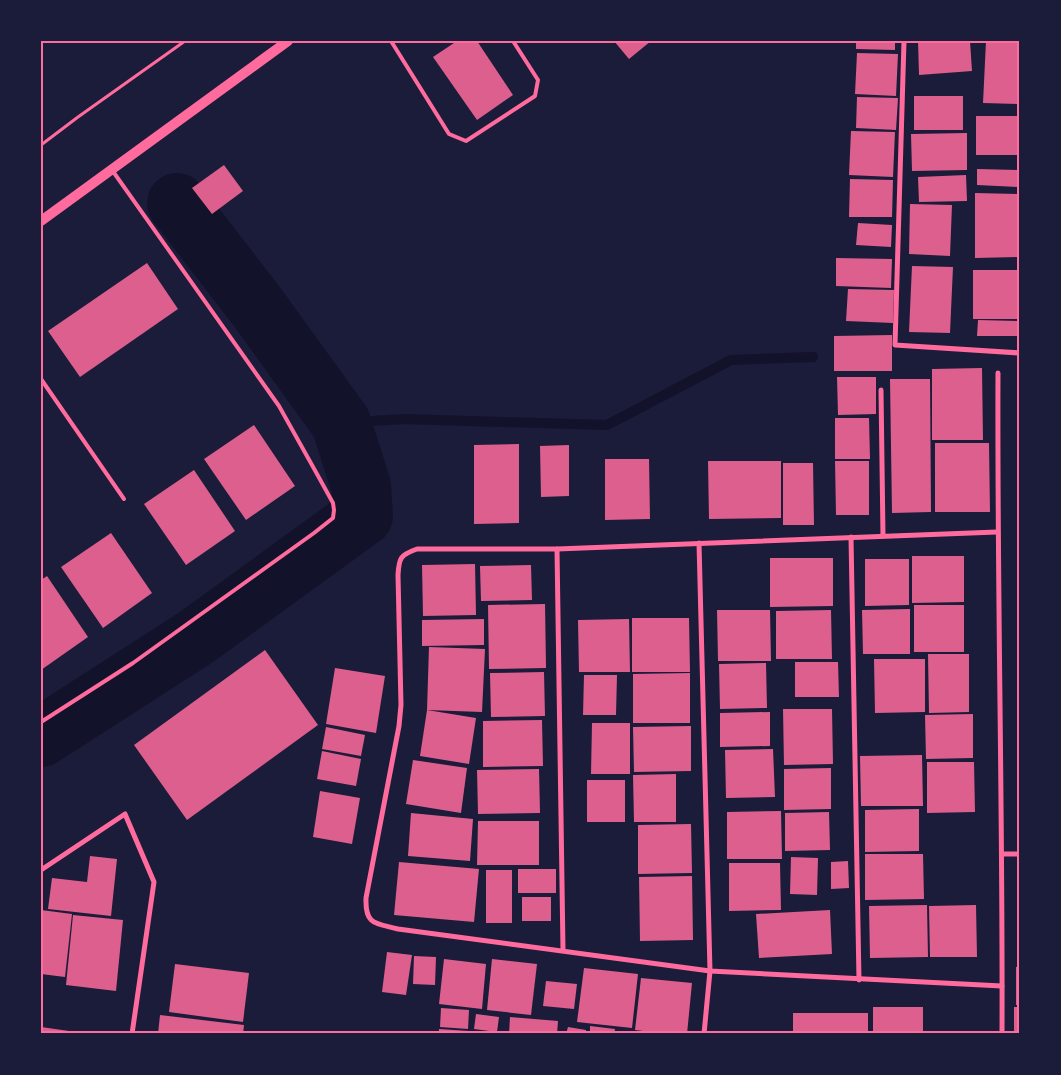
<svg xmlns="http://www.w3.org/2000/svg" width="1061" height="1075" viewBox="0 0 1061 1075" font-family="'Playfair Display',serif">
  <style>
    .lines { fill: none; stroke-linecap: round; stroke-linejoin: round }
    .stream { stroke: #12122b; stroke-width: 10 }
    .river { stroke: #12122b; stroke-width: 60 }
    .building { fill: #dd5f8e }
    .path { stroke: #ff6b9d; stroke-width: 3 }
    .service { stroke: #ff6b9d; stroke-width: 4 }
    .minor { stroke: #ff6b9d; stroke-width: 5 }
    .secondary { stroke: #ff6b9d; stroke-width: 10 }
    .neatline { fill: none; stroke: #ff6b9d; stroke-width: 2 }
  </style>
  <rect width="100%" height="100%" fill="#1b1b3a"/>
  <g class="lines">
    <path class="stream" d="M341,423L404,419L607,425L731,360L813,357"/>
    <path class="river" d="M41,737L195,638L363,516L361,486L341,423L258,308L177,203"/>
  </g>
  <g class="building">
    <path d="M457,41H477L513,95L477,120L433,57Z"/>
    <path d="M614,41H651L629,59Z"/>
    <path d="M856,41H895V50L856,49Z"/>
    <path d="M918,41H970L972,71L919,75Z"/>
    <path d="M986,41H1020V104L983,103Z"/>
    <path d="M857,53L898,54L896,96L855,94Z"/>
    <rect x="914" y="96" width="49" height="34"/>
    <path d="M857,97L898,98L896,130L856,128Z"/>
    <rect x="976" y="116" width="44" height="39"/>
    <path d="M851,131L895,132L893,177L849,175Z"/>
    <path d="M967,133V170L912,171L911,134Z"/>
    <path d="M224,165L243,191L212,214L192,188Z"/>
    <path d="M977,169L1020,170V187L977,185Z"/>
    <path d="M966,175L967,201L919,202L918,177Z"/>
    <path d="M850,179L893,180L892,217H849Z"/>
    <path d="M975,193L1020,194V257L975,258Z"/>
    <path d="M910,204L952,205L950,256L909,254Z"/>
    <path d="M858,223L892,225L891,247L856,245Z"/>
    <path d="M836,258L892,259L891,288L836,286Z"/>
    <path d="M147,263L178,309L80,377L48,331Z"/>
    <path d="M912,266L953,267L950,333L909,332Z"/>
    <path d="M973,270H1020V289H1017L1018,319H973Z"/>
    <path d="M848,289L894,290L893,323L846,321Z"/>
    <path d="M978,320L1020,321V336H977Z"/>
    <path d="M892,335V371H834V336Z"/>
    <path d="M982,368L983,440H932V369Z"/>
    <path d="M837,377H876V414L838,415Z"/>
    <path d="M890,379H930L931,512L892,513Z"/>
    <path d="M835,418H869L870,459H835Z"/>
    <path d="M254,425L295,486L246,520L204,459Z"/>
    <path d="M935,443H989L990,512H935Z"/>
    <path d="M519,444V523L474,524V445Z"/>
    <path d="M569,445V496L541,497L540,446Z"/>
    <path d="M605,459H649L650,519L605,520Z"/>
    <path d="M708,461H781V518L709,519Z"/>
    <path d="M835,461H869V515H836Z"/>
    <path d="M783,463H813L814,525H783Z"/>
    <path d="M194,470L235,531L186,565L144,504Z"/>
    <path d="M111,533L152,593L103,628L61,567Z"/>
    <path d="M912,556H964V602L912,603Z"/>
    <path d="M770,558H833V606L770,607Z"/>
    <path d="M865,559H909V605L865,606Z"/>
    <path d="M475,564L476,615L423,616L422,565Z"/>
    <path d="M531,565L532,600L481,601L480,566Z"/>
    <path d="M47,576L88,637L41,670V580Z"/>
    <path d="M545,604L546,668L489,669L488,605Z"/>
    <rect x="914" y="605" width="50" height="47"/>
    <path d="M910,609V654H863L862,610Z"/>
    <path d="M717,610H770L771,661H718Z"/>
    <path d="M831,610L832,659H776V611Z"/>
    <path d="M632,618H689L690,672H632Z"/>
    <path d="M484,619V645L422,646V620Z"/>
    <path d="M629,619L630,672H579L578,620Z"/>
    <path d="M429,647L485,649L482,712L427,710Z"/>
    <path d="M265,650L318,725L187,820L134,745Z"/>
    <path d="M928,654H969V712L929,713Z"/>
    <path d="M874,659H925V712L875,713Z"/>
    <path d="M795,662H838L839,697H795Z"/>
    <path d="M766,663L767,708L720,709L719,664Z"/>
    <path d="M335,668L385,676L376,733L326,724Z"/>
    <path d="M544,672L545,716L491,717L490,673Z"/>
    <path d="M690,673V723H633V674Z"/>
    <path d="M584,675H617L616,715H583Z"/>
    <path d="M783,709H832L833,764L784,765Z"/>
    <path d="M427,710L476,718L469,764L420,756Z"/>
    <path d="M770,712V746L720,747V713Z"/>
    <path d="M973,714V758L926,759L925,715Z"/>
    <path d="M542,720L543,766L483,767V721Z"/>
    <path d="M592,723H630V774H591Z"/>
    <path d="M691,726V771L634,772L633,727Z"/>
    <path d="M326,727L365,735L361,756L322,749Z"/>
    <path d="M773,749L775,797L726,798L725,750Z"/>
    <path d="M322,751L361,759L356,786L317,779Z"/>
    <path d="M922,755L923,806H861L860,756Z"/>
    <path d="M413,760L467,768L461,813L406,804Z"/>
    <path d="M927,762H974L975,812L927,813Z"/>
    <path d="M831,768V809L784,810V769Z"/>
    <path d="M539,769L540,813L478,814L477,770Z"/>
    <path d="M676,774V822H634L633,775Z"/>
    <rect x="587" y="780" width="38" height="42"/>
    <path d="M320,791L360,798L352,844L313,837Z"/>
    <path d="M919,809V851L865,852V810Z"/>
    <path d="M781,811L782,859H727V812Z"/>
    <path d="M829,812L830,850L785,851V813Z"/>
    <path d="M411,813L473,819L470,861L408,856Z"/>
    <path d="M478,821H539V865H477Z"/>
    <path d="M691,824L692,873L638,874V825Z"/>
    <path d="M865,854H923L924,899L865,900Z"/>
    <path d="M90,856L117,859L111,916L48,909L52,878L87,882Z"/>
    <path d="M791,857L818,858L817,895L790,894Z"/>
    <path d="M848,861L849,888L831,889V862Z"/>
    <path d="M399,862L479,869L474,922L394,915Z"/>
    <path d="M729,863H780L781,910L729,911Z"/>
    <rect x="518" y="869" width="38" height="24"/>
    <rect x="486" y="870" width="26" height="53"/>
    <path d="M692,876L693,940L640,941L639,877Z"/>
    <rect x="522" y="897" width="29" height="24"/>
    <path d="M927,905L928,957L870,958L869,906Z"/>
    <path d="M976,905L977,957H930L929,906Z"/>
    <path d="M41,910L72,914L65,977L41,974Z"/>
    <path d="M830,910L832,954L759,958L756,914Z"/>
    <path d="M73,915L123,920L116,991L66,985Z"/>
    <path d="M387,952L412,955L406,995L382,992Z"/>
    <path d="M414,956L436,957L435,985L413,984Z"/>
    <path d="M444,959L486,964L482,1009L439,1004Z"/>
    <path d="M492,959L537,964L531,1015L487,1010Z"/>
    <path d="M175,964L249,973L243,1022L169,1012Z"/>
    <rect x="1016" y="967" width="4" height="38"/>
    <path d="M584,968L638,974L632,1028L577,1022Z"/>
    <path d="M641,978L692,983L687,1034H668L635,1030Z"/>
    <path d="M546,981L577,984L574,1009L543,1006Z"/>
    <rect x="873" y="1007" width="50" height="27"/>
    <rect x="1014" y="1007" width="6" height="27"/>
    <path d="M441,1008L469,1010L468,1029L440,1027Z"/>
    <rect x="793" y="1013" width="75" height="21"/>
    <path d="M476,1014L499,1017L497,1032L474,1029Z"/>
    <path d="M160,1015L244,1025L243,1034H158Z"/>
    <path d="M510,1017L558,1021L557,1034H509Z"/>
    <path d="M590,1026L615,1029L614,1034H590Z"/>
    <path d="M41,1027L83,1033V1034H41Z"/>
    <path d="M568,1027L586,1030V1034H566Z"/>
    <path d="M439,1029L469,1031V1034H439Z"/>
  </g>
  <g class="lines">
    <path class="path" d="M41,145L78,117L185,41"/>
    <g class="service">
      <path d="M391,41L449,134L466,141L535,96L538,80L513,41"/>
      <path d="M41,379L124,499"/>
      <path d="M41,722L133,663L314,533L333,518L334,510L333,503L317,474L279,406L112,170"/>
    </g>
    <g class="minor">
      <path d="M904,41L895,345L1020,353"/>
      <path d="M998,373C997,594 1003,814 1002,1034"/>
      <path d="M881,390L883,536"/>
      <path d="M997,532L557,549H417C400,555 399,558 398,575L401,705L399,726L366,898C365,925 375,923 398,929L710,971L1002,986"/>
      <path d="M851,537L859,980"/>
      <path d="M699,543L710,971L704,1034"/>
      <path d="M557,549L563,950"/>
      <path d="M1003,854H1020"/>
      <path d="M41,870L125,814L154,882L132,1034"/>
    </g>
    <path class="secondary" d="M41,221L288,41"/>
  </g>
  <rect width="1061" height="1075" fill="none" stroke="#1b1b3a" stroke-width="85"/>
  <rect x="42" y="42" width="976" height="990" class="neatline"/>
</svg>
